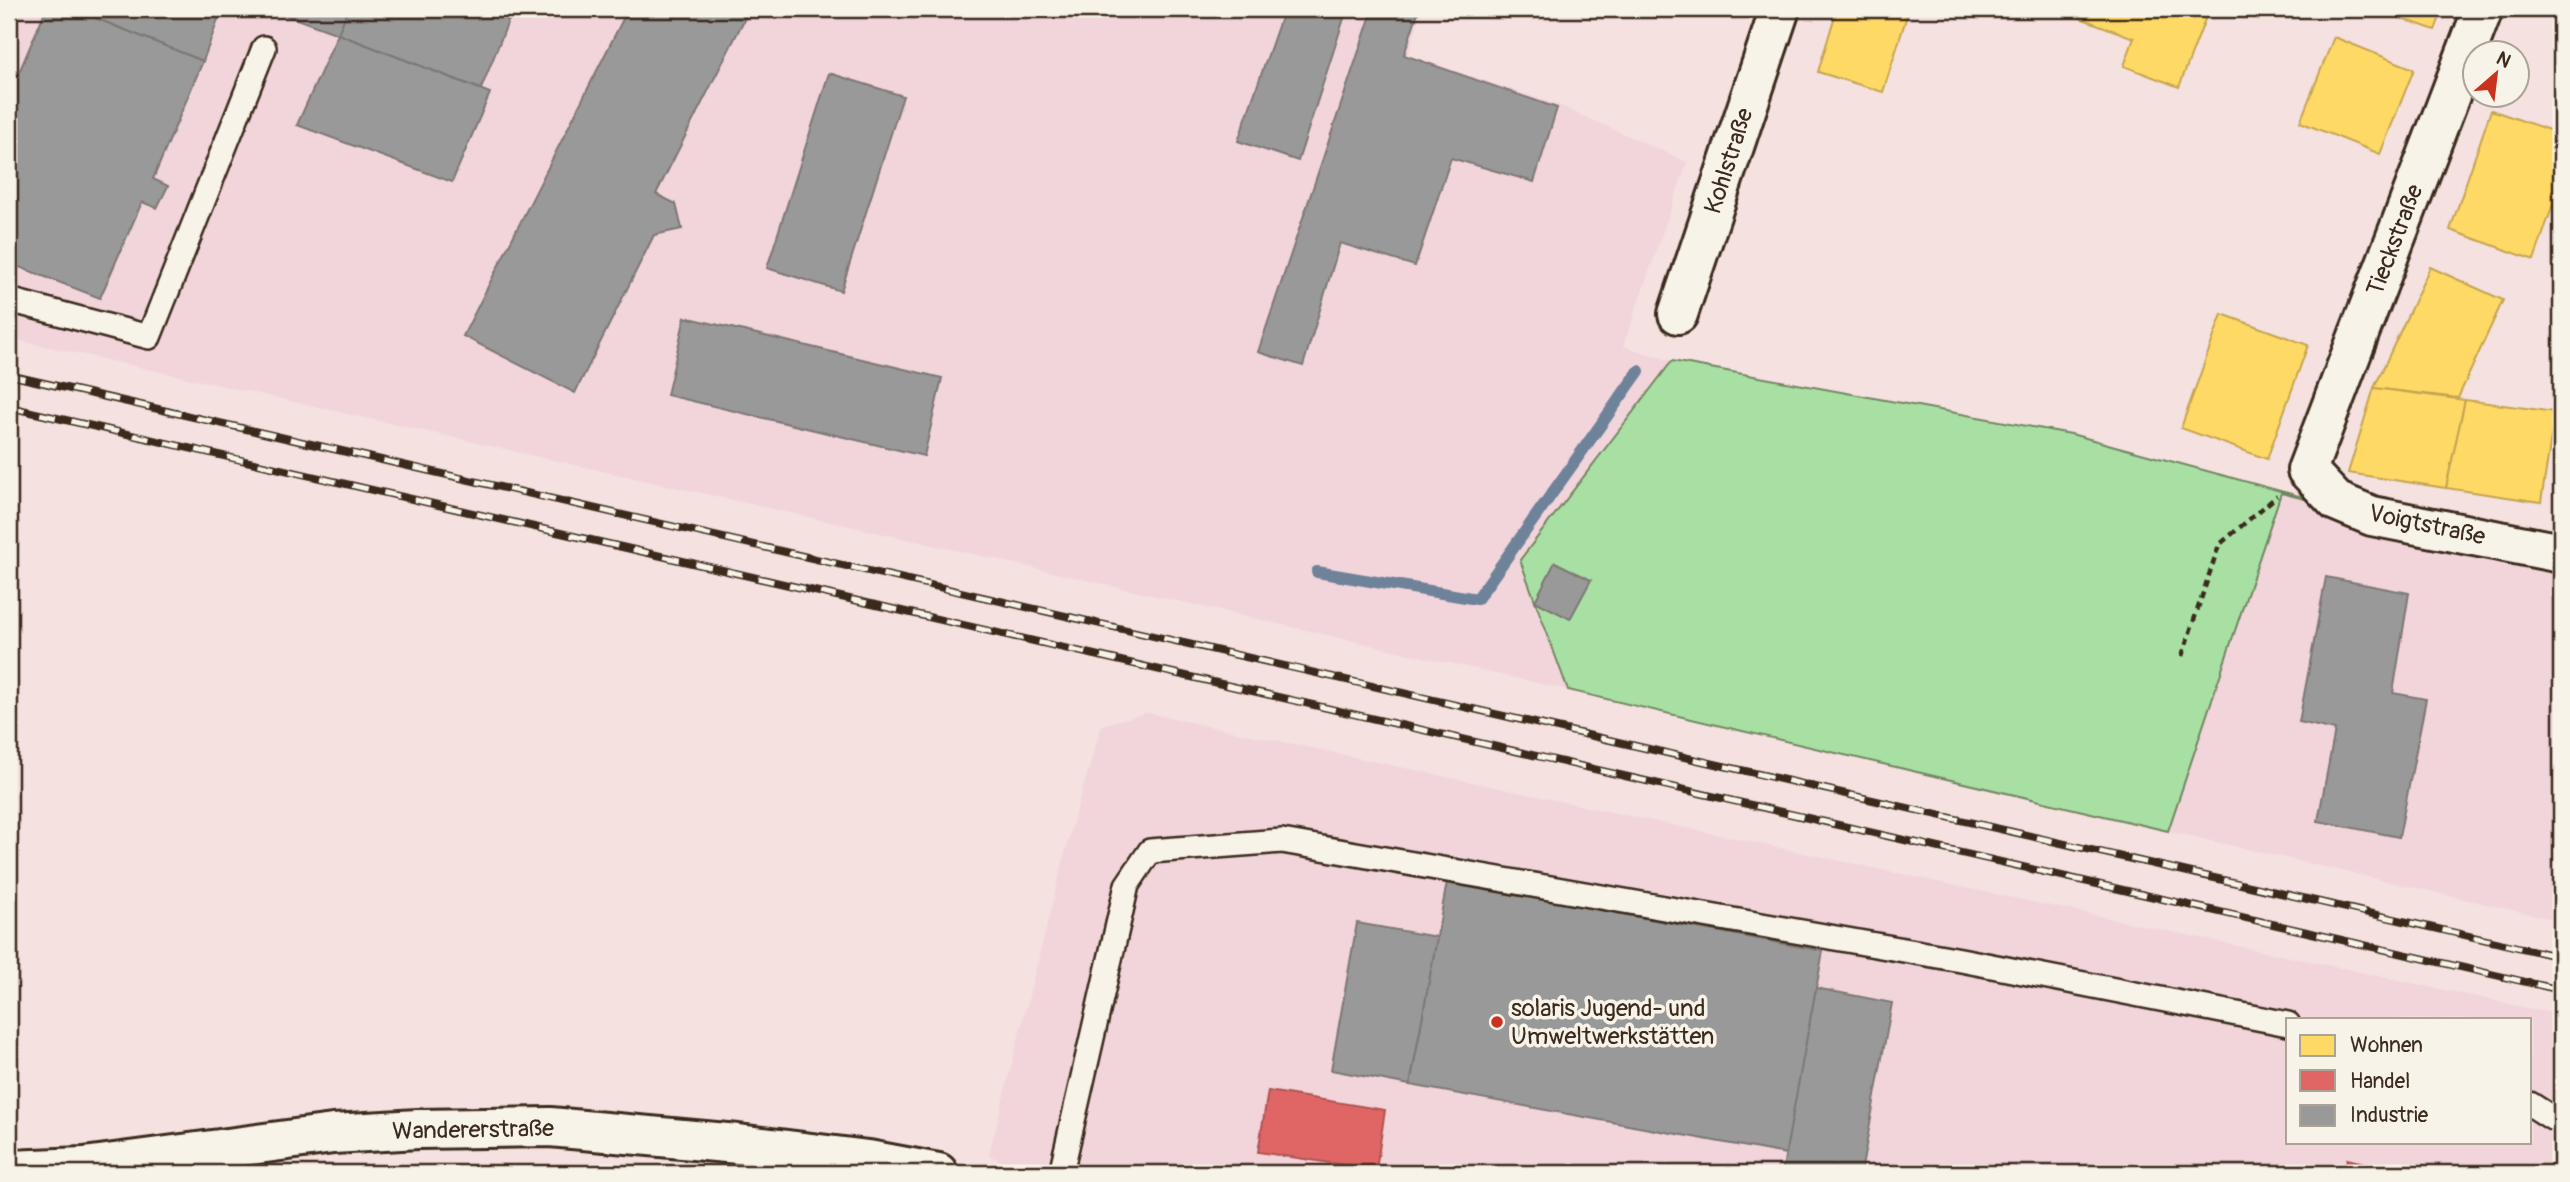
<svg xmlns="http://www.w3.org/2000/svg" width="2570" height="1182" viewBox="0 0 2570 1182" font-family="Pangolin,sans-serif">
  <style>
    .built { fill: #f2d4db; fill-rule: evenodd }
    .green { fill: #a8e0a4; stroke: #728561; stroke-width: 2 }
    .homes { fill: #ffd966; stroke: #c4a450; stroke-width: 2 }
    .shops { fill: #e06666; stroke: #ae5450; stroke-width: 2 }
    .industry { fill: #999; stroke: #7d7874; stroke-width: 2 }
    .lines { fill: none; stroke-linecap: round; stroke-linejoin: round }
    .stream { stroke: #6e8399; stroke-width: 12 }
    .service-casing { stroke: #3b2a1e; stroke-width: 28 }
    .minor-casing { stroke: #3b2a1e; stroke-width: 44 }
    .path { stroke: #3b2a1e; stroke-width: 4.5; stroke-dasharray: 7 5; stroke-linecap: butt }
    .service { stroke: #f7f3e8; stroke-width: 23 }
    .minor { stroke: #f7f3e8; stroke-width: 38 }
    .rail-casing { stroke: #3b2a1e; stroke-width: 8 }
    .rail { stroke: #f7f3e8; stroke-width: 5; stroke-dasharray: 16; stroke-linecap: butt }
    .poi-dot { fill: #c8321e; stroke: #f7f3e8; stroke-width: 2.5 }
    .labels { text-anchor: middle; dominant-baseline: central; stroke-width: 7; stroke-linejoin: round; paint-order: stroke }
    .street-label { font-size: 24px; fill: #3b2a1e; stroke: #f7f3e8 }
    .poi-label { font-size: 24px; fill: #3b2a1e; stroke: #f7f3e8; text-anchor: start }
  </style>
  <rect width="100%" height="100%" fill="#f4e1e0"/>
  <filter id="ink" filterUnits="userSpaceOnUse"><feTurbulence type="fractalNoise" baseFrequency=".0143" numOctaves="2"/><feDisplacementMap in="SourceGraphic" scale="14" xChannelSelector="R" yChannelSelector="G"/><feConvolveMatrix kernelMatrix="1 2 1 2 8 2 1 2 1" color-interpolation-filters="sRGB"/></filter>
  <g filter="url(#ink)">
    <g class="built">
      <path d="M9,9H1422L1408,55L1558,105L1687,162L1623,346L1672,361L1520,560L1568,690L938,546L9,338Z"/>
      <path d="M2282,492L2372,516L2561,557V921L2168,831Z"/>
      <path d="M1147,713L2561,1015V1173H1025L989,1155L1074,818L1102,725ZM2288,1019H2530V1142H2288Z"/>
    </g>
    <path class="green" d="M1672,361L2071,434L2372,516L2281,493L2168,831L1568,690L1520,560Z"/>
    <g class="homes">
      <path d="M1837,9H1909L1883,92L1818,72Z"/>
      <path d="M2084,9H2209L2179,87L2124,66L2134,38L2080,18Z"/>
      <path d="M2381,9H2443L2435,30L2380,11Z"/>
      <path d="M2334,37L2414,69L2380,154L2300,122Z"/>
      <path d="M2491,110L2561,134V181L2534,260L2450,230Z"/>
      <path d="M2430,267L2503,300L2458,398L2374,388Z"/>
      <path d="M2222,314L2308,345L2267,459L2181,428Z"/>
      <path d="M2374,388L2465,400L2446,488L2348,473Z"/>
      <path d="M2465,400L2555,412L2541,502L2446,488Z"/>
    </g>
    <g class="shops">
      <path d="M1268,1091L1385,1110L1376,1170L1258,1152Z"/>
      <path d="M2347,1159L2407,1173H2344Z"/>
    </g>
    <g class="industry">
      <path d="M46,9H73L203,61L153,179L168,186L157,208L142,202L100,298L9,263V96Z"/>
      <path d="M73,9H222L203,61Z"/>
      <path d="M269,9H348L338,34Z"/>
      <path d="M348,9H513L481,89L338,34Z"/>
      <path d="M628,9L749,10L656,194L676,204L682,229L654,235L575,393L463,336Z"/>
      <path d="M1284,9H1347L1298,161L1238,141Z"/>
      <path d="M1373,9H1419L1404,55L1557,108L1534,182L1451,158L1415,266L1340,243L1303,366L1258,352Z"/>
      <path d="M338,34L490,93L452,182L297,125Z"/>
      <path d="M829,73L903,96L841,291L767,268Z"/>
      <path d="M685,317L942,378L924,456L667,395Z"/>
      <path d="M1555,562L1591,580L1570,619L1535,601Z"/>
      <path d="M2326,577L2409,593L2393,693L2426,699L2399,837L2318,821L2335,730L2299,722Z"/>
      <path d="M1447,882L1823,951L1786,1154L1410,1085Z"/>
      <path d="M1357,923L1437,937L1410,1085L1331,1070Z"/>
      <path d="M1816,988L1892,1003L1861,1173H1782Z"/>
    </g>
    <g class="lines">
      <path class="stream" d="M1317,572L1477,599L1639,371"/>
      <defs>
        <g id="service">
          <path d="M9,300L149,337L264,48"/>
          <path d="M2530,1104L2552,1118L2561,1119"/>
          <path d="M1061,1173L1127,885L1150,851L1282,841L1961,960L2288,1024"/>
        </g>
        <g id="minor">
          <path d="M2483,9L2307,470L2336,501L2372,516L2561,553"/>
          <path d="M1678,314L1780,9"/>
          <path d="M9,1170L84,1167L333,1134L418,1129L550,1127L738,1144L868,1160L938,1173"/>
        </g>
      </defs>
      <use href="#service" class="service-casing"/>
      <use href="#minor" class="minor-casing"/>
      <path class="path" d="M2182,656L2219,545L2277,496"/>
      <use href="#service" class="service"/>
      <use href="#minor" class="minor"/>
      <defs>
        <g id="rail">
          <path d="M9,375L2561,957"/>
          <path d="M9,407L2561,990"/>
        </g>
      </defs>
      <use href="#rail" class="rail-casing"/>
      <use href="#rail" class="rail"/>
    </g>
  </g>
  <circle class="poi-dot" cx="1497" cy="1022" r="7"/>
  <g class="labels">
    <g class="street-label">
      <text transform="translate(1729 161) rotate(-72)">Kohlstraße</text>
      <text transform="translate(2395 240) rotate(-69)">Tieckstraße</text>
      <text transform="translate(2427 525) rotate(12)">Voigtstraße</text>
      <text transform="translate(473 1130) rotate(-1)">Wandererstraße</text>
    </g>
    <g class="poi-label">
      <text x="1511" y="1008">solaris Jugend- und<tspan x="1511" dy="28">Umweltwerkstätten</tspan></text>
    </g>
  </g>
  <rect width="2570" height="1182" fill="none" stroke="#f7f3e8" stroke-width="35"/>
  <rect x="18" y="18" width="2535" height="1147" fill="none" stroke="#3b2a1e" stroke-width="2.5" filter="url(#ink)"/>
  <rect x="2286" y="1018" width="245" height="126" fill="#f7f3e8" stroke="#aca397" stroke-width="2"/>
  <rect x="2300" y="1035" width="35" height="21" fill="#ffd966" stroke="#aca397" stroke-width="2"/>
  <text x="2350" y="1052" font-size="21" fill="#3b2a1e">Wohnen</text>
  <rect x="2300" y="1070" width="35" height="21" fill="#e06666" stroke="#aca397" stroke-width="2"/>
  <text x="2350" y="1088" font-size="21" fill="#3b2a1e">Handel</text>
  <rect x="2300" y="1105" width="35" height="21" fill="#999999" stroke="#aca397" stroke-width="2"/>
  <text x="2350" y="1122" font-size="21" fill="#3b2a1e">Industrie</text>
  <g transform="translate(2496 74) rotate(28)"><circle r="33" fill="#f7f3e8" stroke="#aca397" stroke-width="2"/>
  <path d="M0-5L12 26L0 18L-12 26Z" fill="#c8321e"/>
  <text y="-10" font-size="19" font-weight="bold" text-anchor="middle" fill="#3b2a1e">N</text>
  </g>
</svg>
